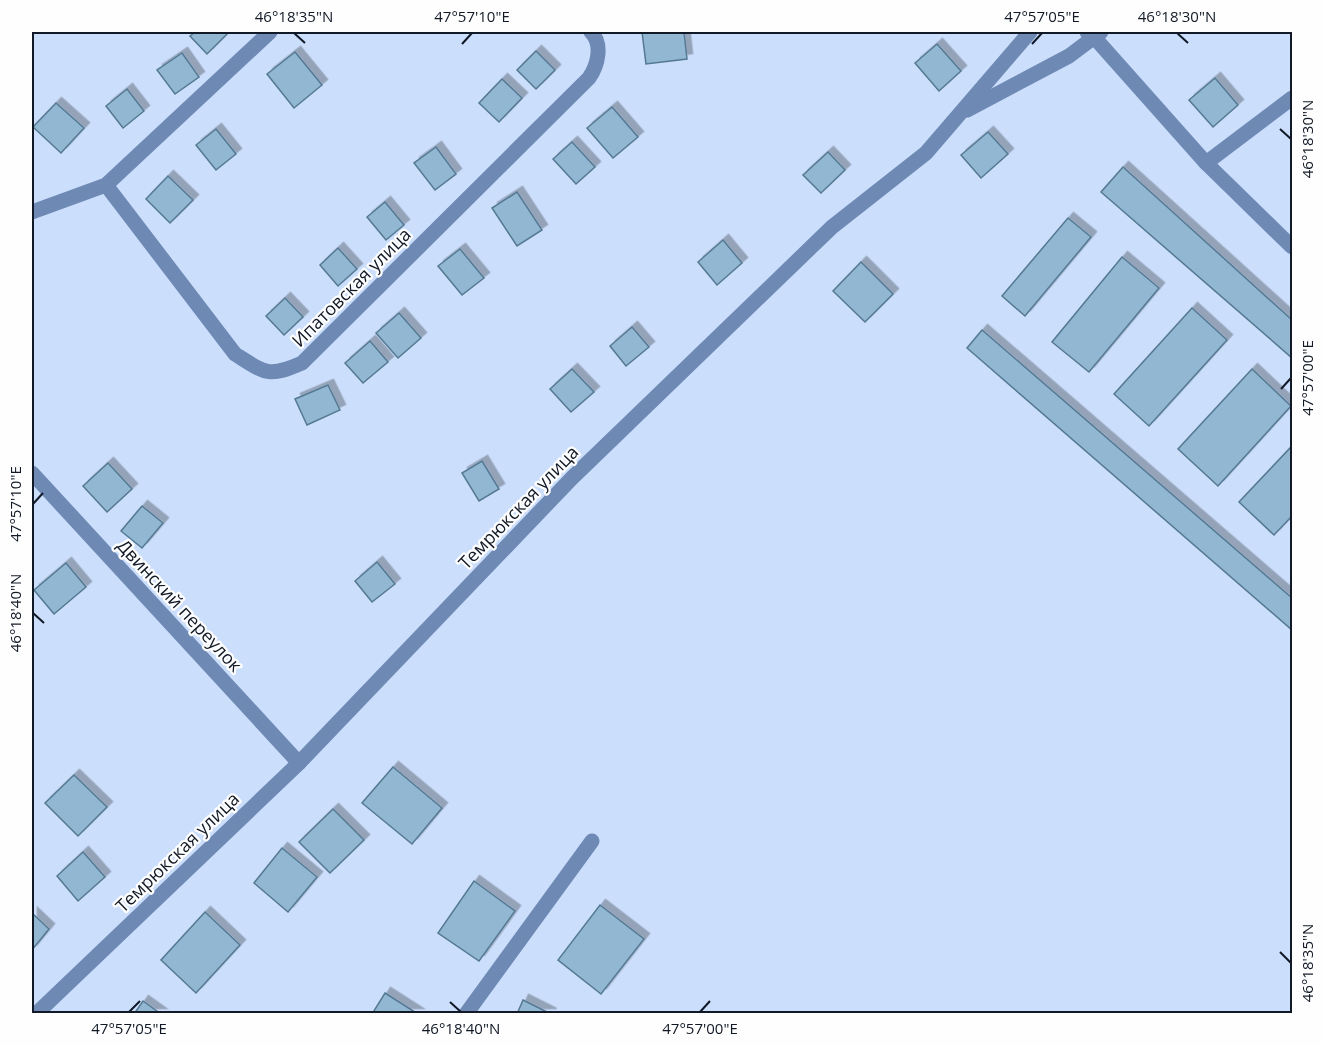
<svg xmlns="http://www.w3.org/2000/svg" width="1324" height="1045" viewBox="0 0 1324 1045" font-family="'Open Sans',sans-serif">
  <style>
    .building { fill: #91b7d3; stroke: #557992; stroke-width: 1.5; filter: url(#shadow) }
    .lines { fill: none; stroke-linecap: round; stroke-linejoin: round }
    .minor { stroke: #6e89b4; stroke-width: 15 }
    .ticks { fill: none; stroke: #111926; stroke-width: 2 }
    .labels { text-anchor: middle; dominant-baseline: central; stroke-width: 4.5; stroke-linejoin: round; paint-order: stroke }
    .street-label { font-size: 18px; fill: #111926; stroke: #fefefe }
    .neatline { fill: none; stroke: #111926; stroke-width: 2 }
    .ticks-label { font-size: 15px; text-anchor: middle; fill: #111926 }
  </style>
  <defs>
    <filter id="shadow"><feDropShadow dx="5.5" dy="-5.5" stdDeviation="0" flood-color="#0004"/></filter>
  </defs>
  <rect width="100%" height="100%" fill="#cbdefc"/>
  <g class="building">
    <path d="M195,32H229L207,54L190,36Z"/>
    <path d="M642,32H684L687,59L646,64Z"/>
    <path d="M937,44L961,71L939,91L915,63Z"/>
    <path d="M536,51L555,70L536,89L517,70Z"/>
    <path d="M295,52L322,85L294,108L267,74Z"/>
    <path d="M182,53L199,77L175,94L157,70Z"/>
    <path d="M1215,78L1238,105L1213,127L1189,100Z"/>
    <path d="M502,79L522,98L499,122L479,103Z"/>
    <path d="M127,89L144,111L123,128L106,106Z"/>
    <path d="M56,103L84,128L61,153L33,127Z"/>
    <path d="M612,107L638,137L613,158L587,128Z"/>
    <path d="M216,129L236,154L216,170L196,145Z"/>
    <path d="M988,132L1008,154L981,178L961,155Z"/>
    <path d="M572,142L595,167L576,184L553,159Z"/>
    <path d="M436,147L456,174L435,190L414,163Z"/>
    <path d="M828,152L845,170L821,193L803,175Z"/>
    <path d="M1123,167L1292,320V358L1101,192Z"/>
    <path d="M168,176L193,200L170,223L146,199Z"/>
    <path d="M517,192L542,230L517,246L492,208Z"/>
    <path d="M385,202L404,225L386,240L367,217Z"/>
    <path d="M1068,218L1091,237L1025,316L1002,296Z"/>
    <path d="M723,240L742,263L717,285L698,262Z"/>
    <path d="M338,248L357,269L338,286L320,265Z"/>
    <path d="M460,249L484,278L462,295L438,266Z"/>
    <path d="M1122,257L1159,288L1089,372L1052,342Z"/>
    <path d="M861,262L893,294L865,322L833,291Z"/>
    <path d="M285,298L303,317L284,335L266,316Z"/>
    <path d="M1192,308L1227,340L1149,426L1114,394Z"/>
    <path d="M399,313L421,338L398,358L376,333Z"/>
    <path d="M632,327L649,347L626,366L610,346Z"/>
    <path d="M982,330L1292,598V630L967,348Z"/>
    <path d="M370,341L388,362L363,383L345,363Z"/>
    <path d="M572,369L594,392L571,412L550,389Z"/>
    <path d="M1252,369L1291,406L1218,486L1178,449Z"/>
    <path d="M328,385L340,410L307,425L295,399Z"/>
    <path d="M1292,446V516L1274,535L1239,502Z"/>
    <path d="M482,461L499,489L479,501L462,473Z"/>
    <path d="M108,463L132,489L107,512L83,486Z"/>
    <path d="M142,506L163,523L142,548L121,531Z"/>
    <path d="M377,562L395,584L372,602L355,581Z"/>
    <path d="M66,563L86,587L54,614L34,590Z"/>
    <path d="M393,767L442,808L412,844L362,803Z"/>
    <path d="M74,775L107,807L78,836L45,803Z"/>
    <path d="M333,809L364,840L330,873L299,842Z"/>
    <path d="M282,848L317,877L288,912L254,883Z"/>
    <path d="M83,852L105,877L78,901L57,876Z"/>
    <path d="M474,881L515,911L479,961L438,933Z"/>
    <path d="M600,905L644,939L601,994L558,960Z"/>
    <path d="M205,912L240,945L196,993L161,960Z"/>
    <path d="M32,913L49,929L32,950Z"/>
    <path d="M385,993L418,1014H372Z"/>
    <path d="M523,1000L551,1014H517Z"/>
    <path d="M143,1001L161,1014H134Z"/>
  </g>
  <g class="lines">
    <g class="minor">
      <path d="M1087,32L1094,37L1206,163L1292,247"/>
      <path d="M967,110L1069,56L1101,32"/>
      <path d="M1206,163L1292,98"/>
      <path d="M106,185L235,354C265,373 268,378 302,363L589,78C598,65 603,44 591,32"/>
      <path d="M32,212L106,185L270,32"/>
      <path d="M32,473L299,763"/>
      <path d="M36,1014L299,763L572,478L832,227L926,153L1030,32"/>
      <path d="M466,1014L592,841"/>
    </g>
  </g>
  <path class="ticks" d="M294,33L305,43M1177,33L1188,43M462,44L472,33M1032,44L1042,33M1280,129L1291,139M1281,389L1291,378M33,504L43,493M33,613L44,623M1280,952L1291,963M450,1002L461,1012M129,1012L140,1001M700,1012L710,1001"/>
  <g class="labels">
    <g class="street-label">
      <text transform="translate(351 287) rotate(-45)">Ипатовская улица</text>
      <text transform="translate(518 507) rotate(-46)">Темрюкская улица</text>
      <text transform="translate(180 605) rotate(47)">Двинский переулок</text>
      <text transform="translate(177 852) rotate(-44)">Темрюкская улица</text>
    </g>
  </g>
  <rect width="1324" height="1045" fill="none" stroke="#fefefe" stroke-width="66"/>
  <rect x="33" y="33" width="1258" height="979" class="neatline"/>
  <g class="ticks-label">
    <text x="294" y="22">46°18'35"N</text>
    <text x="472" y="22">47°57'10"E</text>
    <text x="1042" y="22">47°57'05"E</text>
    <text x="1177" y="22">46°18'30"N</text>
    <text transform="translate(1308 139) rotate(-90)" y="5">46°18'30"N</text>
    <text transform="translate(1308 378) rotate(-90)" y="5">47°57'00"E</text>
    <text transform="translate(16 504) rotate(-90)" y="5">47°57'10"E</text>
    <text transform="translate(16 613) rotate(-90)" y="5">46°18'40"N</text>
    <text transform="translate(1308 963) rotate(-90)" y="5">46°18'35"N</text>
    <text x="129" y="1034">47°57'05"E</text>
    <text x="461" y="1034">46°18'40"N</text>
    <text x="700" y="1034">47°57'00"E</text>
  </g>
</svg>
